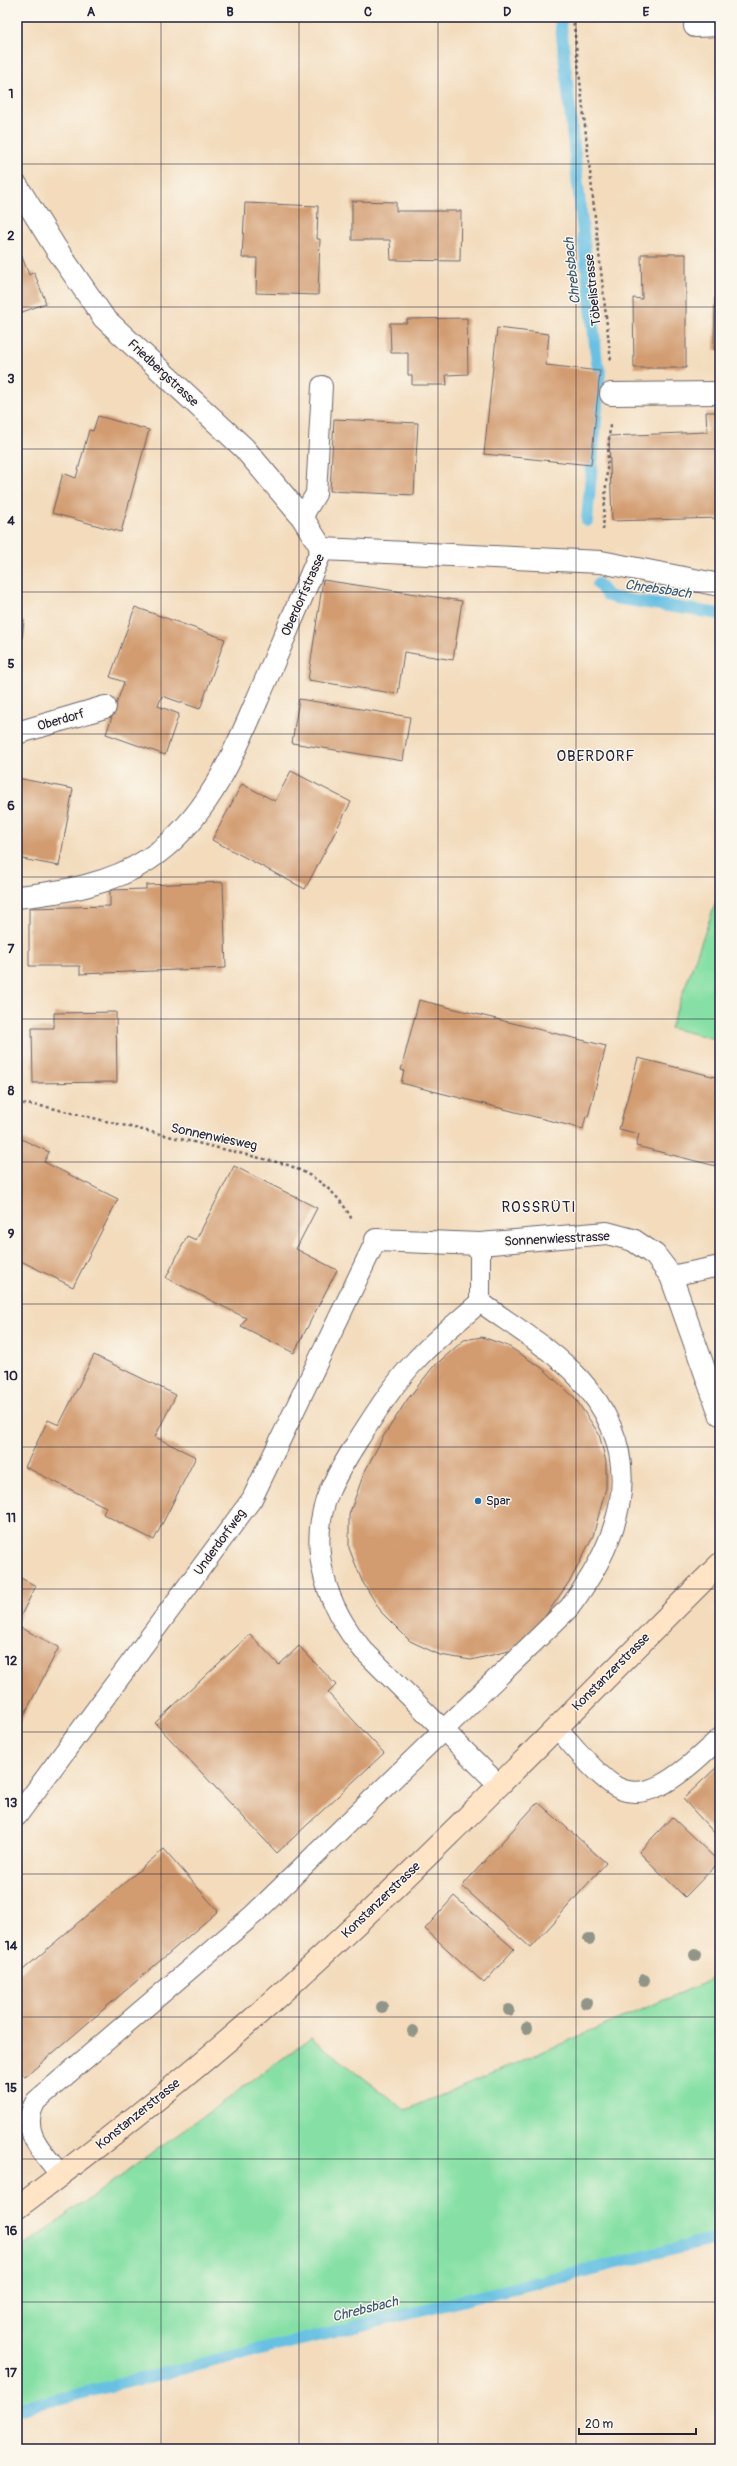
<svg xmlns="http://www.w3.org/2000/svg" width="737" height="2466" viewBox="0 0 737 2466" font-family="Pangolin,sans-serif">
  <style>
    .green { fill: #86e0a5; stroke: #548170 }
    .lines { fill: none; stroke-linecap: round; stroke-linejoin: round }
    .stream { stroke: #67c1e4; stroke-width: 12 }
    .building { fill: #d29b6f }
    .service-casing { stroke: #6b6368; stroke-width: 22 }
    .minor-casing { stroke: #6b6368; stroke-width: 24 }
    .secondary-casing { stroke: #6b6368; stroke-width: 24 }
    .path { stroke: #6b6368; stroke-width: 2.5; stroke-dasharray: 3 3; stroke-linecap: butt }
    .service { stroke: #fff; stroke-width: 20 }
    .minor { stroke: #fff; stroke-width: 22 }
    .secondary { stroke: #ffe4c6; stroke-width: 22 }
    .tree { fill: #919587 }
    .grid { fill: none; stroke: #22223b; stroke-width: 1; stroke-opacity: 0.55 }
    .poi-dot { fill: #1f6fb2; stroke: #fbf7ec; stroke-width: 1.5 }
    .labels { text-anchor: middle; dominant-baseline: central; stroke-width: 3; stroke-linejoin: round; paint-order: stroke }
    .street-label { font-size: 13px; fill: #22223b; stroke: #fbf7ec }
    .poi-label { font-size: 13px; fill: #22223b; stroke: #fbf7ec; text-anchor: start }
    .water-label { font-size: 14px; font-style: italic; fill: #3a5a76; stroke: #fbf7ec }
    .quarter-label { font-size: 15px; letter-spacing: 1px; fill: #22223b; stroke: #fbf7ec }
    .neatline { fill: none; stroke: #22223b; stroke-width: 1.5 }
    .grid-label { font-size: 13px; text-anchor: middle; font-weight: bold; fill: #22223b }
  </style>
  <rect width="100%" height="100%" fill="#fbf7ec"/>
  <filter id="ink" filterUnits="userSpaceOnUse"><feTurbulence type="fractalNoise" baseFrequency=".025" numOctaves="2"/><feDisplacementMap in="SourceGraphic" scale="8" xChannelSelector="R" yChannelSelector="G"/><feConvolveMatrix kernelMatrix="1 2 1 2 8 2 1 2 1" color-interpolation-filters="sRGB"/></filter>
  <filter id="wash" filterUnits="userSpaceOnUse"><feTurbulence type="fractalNoise" baseFrequency=".012" numOctaves="4" result="noise"/><feDisplacementMap in="SourceGraphic" scale="16" xChannelSelector="R" yChannelSelector="G"/><feGaussianBlur stdDeviation="0.9" result="paint"/><feColorMatrix in="noise" values="0 0 0 0 0 0 0 0 0 0 0 0 0 0 0 0 0 1.4 0 .05"/><feComposite in="paint" operator="in"/></filter>
  <g filter="url(#wash)">
    <rect width="100%" height="100%" fill="#f3dbbc"/>
    <g class="green">
      <path d="M720,891V1040L670,1028Z"/>
      <path d="M720,1972V2237L17,2408V2251L311,2038L406,2110L704,1983Z"/>
    </g>
    <g class="lines">
      <g class="stream">
        <path d="M560,17L597,363L600,371L587,521"/>
        <path d="M598,584L608,596L615,598L720,614"/>
        <path d="M17,2409L720,2238"/>
      </g>
    </g>
    <g id="blocks">
      <g class="building">
        <path d="M352,201L396,202V211H461L460,261L391,260L390,240H352Z"/>
        <path d="M245,203L318,206L317,239H320L318,295L256,293L257,258H242Z"/>
        <path d="M17,244L29,275L34,272L46,303L20,313L17,304Z"/>
        <path d="M641,254H686V368H634L633,298L642,299Z"/>
        <path d="M715,298H720V350H714Z"/>
        <path d="M467,318L468,374L446,375L447,385H412V375H408V353H391L390,323H407V319Z"/>
        <path d="M497,328L549,334L546,365L600,371L591,465L484,454Z"/>
        <path d="M706,412H720V518L612,521L609,436L707,432Z"/>
        <path d="M98,416L149,430L121,532L52,513L63,473L76,478L89,430L93,431Z"/>
        <path d="M334,419L418,423L414,495L330,491Z"/>
        <path d="M323,580L462,601L453,660L404,652L398,694L308,680Z"/>
        <path d="M135,607L225,639L200,709L162,696L158,706L179,714L165,755L106,734L124,682L110,677Z"/>
        <path d="M17,620H24L19,669H17Z"/>
        <path d="M299,699L410,717L403,761L292,743Z"/>
        <path d="M291,771L351,802L305,889L212,840L242,784L275,801Z"/>
        <path d="M17,778L73,789L59,866L17,858Z"/>
        <path d="M223,882L226,968L80,974V966H29V908L110,906V890L146,889V885Z"/>
        <path d="M419,1000L606,1046L588,1117L586,1116L583,1129L401,1083L404,1071L401,1070Z"/>
        <path d="M116,1012L117,1082L33,1083L32,1028H54V1013Z"/>
        <path d="M638,1058L720,1078V1167L636,1146L639,1134L619,1129Z"/>
        <path d="M17,1137L49,1152L44,1162L118,1199L73,1287L17,1259Z"/>
        <path d="M234,1166L317,1208L296,1249L337,1270L294,1353L241,1326L246,1318L166,1278L187,1236L196,1240Z"/>
        <path d="M482,1337L508,1346L542,1368L575,1398L599,1434L606,1462V1488L593,1536L571,1579L544,1618L513,1650L471,1660L440,1655L410,1641L382,1613L362,1581L349,1548V1515L364,1473L383,1437L407,1400L433,1367L464,1340Z"/>
        <path d="M94,1355L176,1395L155,1437L196,1457L154,1540L103,1514L106,1507L25,1467L48,1420L59,1425Z"/>
        <path d="M17,1576L36,1586L17,1623Z"/>
        <path d="M17,1626L59,1647L17,1729Z"/>
        <path d="M250,1634L279,1665L299,1646L336,1685L328,1693L384,1753L277,1853L155,1723Z"/>
        <path d="M720,1764V1839L683,1799Z"/>
        <path d="M538,1802L606,1863L531,1948L462,1886Z"/>
        <path d="M672,1817L719,1862L685,1897L639,1852Z"/>
        <path d="M164,1849L218,1911L25,2077L17,2067V1975Z"/>
        <path d="M454,1896L514,1949L484,1983L425,1929Z"/>
      </g>
    </g>
  </g>
  <g filter="url(#ink)">
    <use href="#blocks" fill-opacity="0" stroke="#6b6368" stroke-width="1"/>
    <g class="lines">
      <defs>
        <g id="service">
          <path d="M302,517L316,494L322,386"/>
          <path d="M480,1244V1302C459,1321 436,1338 417,1359C396,1381 378,1409 362,1434C350,1453 338,1471 329,1492C306,1548 327,1608 364,1651L498,1784"/>
          <path d="M671,1276L720,1266"/>
          <path d="M556,1727C573,1745 589,1767 609,1782C647,1814 693,1761 720,1738"/>
          <path d="M17,1816L252,1499L376,1240"/>
          <path d="M61,2175C43,2152 18,2131 36,2101L254,1914L569,1608C625,1534 648,1454 579,1378C551,1348 513,1326 480,1302"/>
        </g>
        <g id="minor">
          <path d="M695,26L720,25"/>
          <path d="M17,186L55,247L104,318L244,448L302,517L322,549"/>
          <path d="M611,394L720,393"/>
          <path d="M17,733L105,707"/>
          <path d="M17,897C63,892 110,885 149,859C211,817 236,748 265,682C284,638 303,593 322,549L601,562L720,585"/>
          <path d="M376,1240L480,1244L607,1233L633,1240L655,1255L671,1276L720,1414"/>
        </g>
        <path id="secondary" d="M17,2208C109,2139 200,2068 285,1990C435,1854 576,1707 720,1564"/>
      </defs>
      <use href="#service" class="service-casing"/>
      <use href="#minor" class="minor-casing"/>
      <use href="#secondary" class="secondary-casing"/>
      <g class="path">
        <path d="M573,17L611,362"/>
        <path d="M603,530L610,425"/>
        <path d="M17,1103L47,1107L285,1164C313,1174 339,1192 352,1220"/>
      </g>
      <use href="#service" class="service"/>
      <use href="#minor" class="minor"/>
      <use href="#secondary" class="secondary"/>
    </g>
    <g class="tree">
      <circle cx="589" cy="1939" r="6"/>
      <circle cx="695" cy="1955" r="6"/>
      <circle cx="644" cy="1980" r="6"/>
      <circle cx="586" cy="2003" r="6"/>
      <circle cx="382" cy="2007" r="6"/>
      <circle cx="509" cy="2010" r="6"/>
      <circle cx="527" cy="2028" r="6"/>
      <circle cx="413" cy="2031" r="6"/>
    </g>
  </g>
  <path class="grid" d="M161,17V2449M299,17V2449M438,17V2449M576,17V2449M17,164H720M17,307H720M17,449H720M17,592H720M17,734H720M17,877H720M17,1019H720M17,1162H720M17,1304H720M17,1447H720M17,1589H720M17,1732H720M17,1874H720M17,2017H720M17,2159H720M17,2302H720"/>
  <circle class="poi-dot" cx="478" cy="1501" r="4"/>
  <g class="labels">
    <g class="street-label">
      <text transform="translate(593 290) rotate(-96)">Töbelistrasse</text>
      <text transform="translate(163 373) rotate(43)">Friedbergstrasse</text>
      <text transform="translate(303 595) rotate(-66)">Oberdorfstrasse</text>
      <text transform="translate(61 720) rotate(-16)">Oberdorf</text>
      <text transform="translate(214 1137) rotate(12)">Sonnenwiesweg</text>
      <text transform="translate(557 1239) rotate(-3)">Sonnenwiesstrasse</text>
      <text transform="translate(220 1542) rotate(-54)">Underdorfweg</text>
      <text transform="translate(611 1672) rotate(-45)">Konstanzerstrasse</text>
      <text transform="translate(381 1900) rotate(-44)">Konstanzerstrasse</text>
      <text transform="translate(138 2114) rotate(-39)">Konstanzerstrasse</text>
    </g>
    <g class="poi-label">
      <text x="486" y="1501">Spar</text>
    </g>
    <g class="water-label">
      <text transform="translate(572 271) rotate(-96)">Chrebsbach</text>
      <text transform="translate(658 589) rotate(8)">Chrebsbach</text>
      <text transform="translate(365 2309) rotate(-14)">Chrebsbach</text>
    </g>
    <g class="quarter-label">
      <text x="596" y="756">OBERDORF</text>
      <text x="539" y="1207">ROSSRÜTI</text>
    </g>
  </g>
  <rect width="737" height="2466" fill="none" stroke="#fbf7ec" stroke-width="44"/>
  <path d="M579 2428v6h117v-6" fill="none" stroke="#22223b" stroke-width="2"/>
  <text x="585" y="2428" font-size="12" fill="#22223b" stroke="#fbf7ec" stroke-width="3" paint-order="stroke">20 m</text>
  <rect x="22" y="22" width="693" height="2422" class="neatline"/>
  <g class="grid-label">
    <text x="91" y="16">A</text>
    <text x="230" y="16">B</text>
    <text x="368" y="16">C</text>
    <text x="507" y="16">D</text>
    <text x="646" y="16">E</text>
    <text x="11" y="98">1</text>
    <text x="11" y="240">2</text>
    <text x="11" y="383">3</text>
    <text x="11" y="525">4</text>
    <text x="11" y="668">5</text>
    <text x="11" y="810">6</text>
    <text x="11" y="953">7</text>
    <text x="11" y="1095">8</text>
    <text x="11" y="1238">9</text>
    <text x="11" y="1380">10</text>
    <text x="11" y="1522">11</text>
    <text x="11" y="1665">12</text>
    <text x="11" y="1807">13</text>
    <text x="11" y="1950">14</text>
    <text x="11" y="2092">15</text>
    <text x="11" y="2235">16</text>
    <text x="11" y="2377">17</text>
  </g>
</svg>
